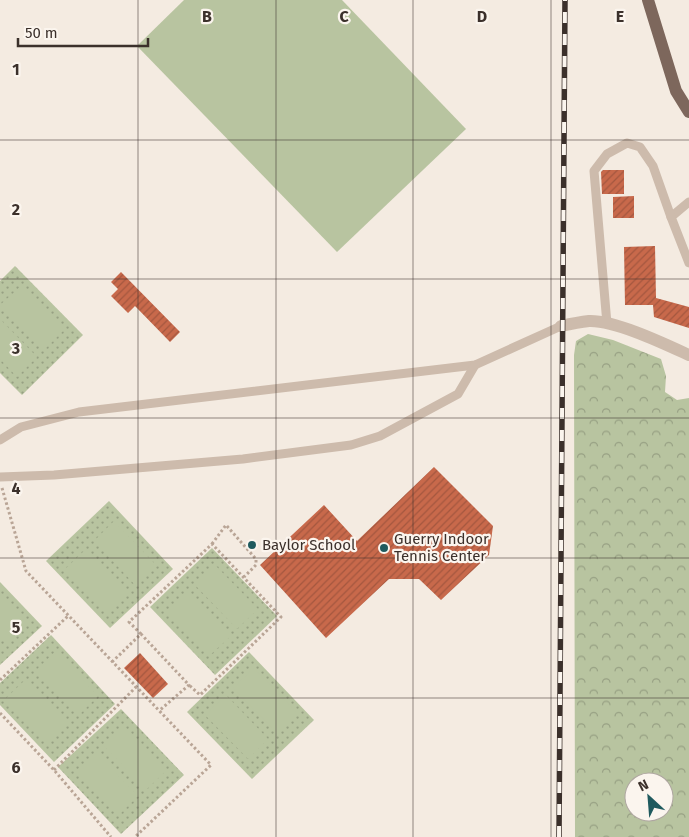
<svg xmlns="http://www.w3.org/2000/svg" width="689" height="837" viewBox="0 0 689 837" font-family="'Fira Sans',sans-serif">
  <style>
    .grass { fill: url(#grass-dots) }
    .forest { fill: url(#forest-crowns); fill-rule: evenodd }
    .pitch { fill: #b8c4a0 }
    .building { fill: url(#building-hatch) }
    .lines { fill: none; stroke-linecap: round; stroke-linejoin: round }
    .path { stroke: #b9a596; stroke-width: 3; stroke-dasharray: 2.5 2.5; stroke-linecap: butt }
    .lane { stroke: #cdbbac; stroke-width: 9 }
    .street { stroke: #cdbbac; stroke-width: 12 }
    .primary { stroke: #7d675c; stroke-width: 12 }
    .rail-casing { stroke: #3b302b; stroke-width: 5.5 }
    .rail { stroke: #fbf5ee; stroke-width: 4; stroke-dasharray: 11; stroke-linecap: butt }
    .grid { fill: none; stroke: #3b302b; stroke-width: 1; stroke-opacity: 0.55 }
    .poi-dot { fill: #1f5a5e; stroke: #fbf5ee; stroke-width: 2 }
    .labels { text-anchor: middle; dominant-baseline: central; stroke-width: 4.5; stroke-linejoin: round; paint-order: stroke }
    .poi-label { font-size: 15px; fill: #3b302b; stroke: #fbf5ee; text-anchor: start }
    .grid-label { font-size: 16px; text-anchor: middle; font-weight: bold; fill: #3b302b; stroke: #fbf5ee; stroke-width: 4.5; stroke-linejoin: round; paint-order: stroke }
  </style>
  <defs>
    <pattern id="grass-dots" width="8" height="8" patternUnits="userSpaceOnUse" patternTransform="scale(1.25)"><rect width="8" height="8" fill="#b8c4a0"/><path d="M2 2h.1M6 6h.1" fill="none" stroke="#97a083" stroke-width="1.8" stroke-linecap="round"/></pattern>
    <pattern id="forest-crowns" width="20" height="18" patternUnits="userSpaceOnUse" patternTransform="scale(1.25)"><rect width="20" height="18" fill="#b8c4a0"/><path d="M2 6a3 3 0 1 1 6 0M12 15a3 3 0 1 1 6 0" fill="none" stroke="#97a083"/></pattern>
    <pattern id="building-hatch" width="6" height="6" patternUnits="userSpaceOnUse" patternTransform="scale(1.25)"><rect width="6" height="6" fill="#c8694b"/><path d="M-1 1l2-2M0 6l6-6M5 7l2-2" fill="none" stroke="#a4573f"/></pattern>
  </defs>
  <rect width="100%" height="100%" fill="#f4ebe1"/>
  <g class="grass">
    <path d="M15,266L83,335L22,395L0,373V281Z"/>
    <path d="M109,501L173,569L110,628L46,561Z"/>
    <path d="M212,548L277,616L215,675L150,607Z"/>
    <path d="M0,582L42,626L0,665Z"/>
    <path d="M51,635L115,704L54,762L0,705V683Z"/>
    <path d="M249,652L314,720L252,779L187,712Z"/>
    <path d="M121,709L184,775L121,834L58,767Z"/>
  </g>
  <path class="forest" d="M588,334L613,340L661,359L666,376L665,392L677,400L689,398V837H575L574,355L576,341ZM634,782H664V812H634Z"/>
  <g class="pitch">
    <path d="M184,0H342L466,129L337,252L137,46Z"/>
    <path d="M21,286L64,330L44,350L0,305Z"/>
    <path d="M0,319L37,357L17,377L0,359Z"/>
    <path d="M114,521L157,566L136,586L94,541Z"/>
    <path d="M86,549L128,594L108,614L65,569Z"/>
    <path d="M215,565L258,609L237,629L195,585Z"/>
    <path d="M187,592L230,637L209,656L166,612Z"/>
    <path d="M0,595L28,624L7,644L0,636Z"/>
    <path d="M56,651L98,696L78,716L35,671Z"/>
    <path d="M254,668L296,712L276,732L233,688Z"/>
    <path d="M26,679L69,723L48,743L5,699Z"/>
    <path d="M226,695L268,739L248,759L205,715Z"/>
    <path d="M124,726L167,770L146,790L104,746Z"/>
    <path d="M96,752L138,796L118,816L75,772Z"/>
  </g>
  <g class="building">
    <path d="M603,170H624V194H602L601,172Z"/>
    <path d="M634,196V218H613V197Z"/>
    <path d="M655,246L656,298L689,307V328L654,317L653,305H625L624,247Z"/>
    <path d="M121,272L180,332L170,342L135,306L128,313L111,296L118,289L111,282Z"/>
    <path d="M434,467L493,526L489,555L441,600L419,579H389L326,638L260,565L324,505L357,541Z"/>
    <path d="M140,653L168,684L153,698L124,668Z"/>
  </g>
  <g class="lines">
    <g class="path">
      <path d="M2,488L26,571L211,765L135,837"/>
      <path d="M212,544L226,525L256,559V565L244,577"/>
      <path d="M141,634L129,622L212,544L281,617L200,695L189,685"/>
      <path d="M112,662L141,634L189,685L160,710"/>
      <path d="M0,680L68,616"/>
      <path d="M0,713L54,770L111,837"/>
      <path d="M54,770L136,687"/>
    </g>
    <g class="lane">
      <path d="M689,202L671,217L689,263"/>
      <path d="M607,324L594,171L607,154L627,143L640,147L653,166L671,217"/>
      <path d="M0,440L21,427L79,412L475,365L561,326"/>
      <path d="M0,477L54,475L243,459L351,445L380,436L458,394L475,365"/>
    </g>
    <path class="street" d="M561,326C570,324 580,322 589,321C615,320 665,344 689,355"/>
    <path class="primary" d="M648,0L676,91L689,112"/>
    <defs>
      <path id="rail" d="M559,837L565,0"/>
    </defs>
    <use href="#rail" class="rail-casing"/>
    <use href="#rail" class="rail"/>
  </g>
  <path class="grid" d="M138,0V837M276,0V837M413,0V837M551,0V837M0,140H689M0,279H689M0,418H689M0,558H689M0,698H689"/>
  <g class="poi-dot">
    <circle cx="252" cy="545" r="5"/>
    <circle cx="384" cy="548" r="5"/>
  </g>
  <g class="labels">
    <g class="poi-label">
      <text x="394" y="539">Guerry Indoor<tspan x="394" dy="17">Tennis Center</tspan></text>
      <text x="262" y="545">Baylor School</text>
    </g>
  </g>
  <g class="grid-label">
    <text x="207" y="22">B</text>
    <text x="344" y="22">C</text>
    <text x="482" y="22">D</text>
    <text x="620" y="22">E</text>
    <text x="16" y="75">1</text>
    <text x="16" y="215">2</text>
    <text x="16" y="354">3</text>
    <text x="16" y="494">4</text>
    <text x="16" y="633">5</text>
    <text x="16" y="773">6</text>
  </g>
  <g transform="translate(649 797) rotate(334)"><circle r="24" fill="#fbf5ee" stroke="#aea6a0"/>
  <path d="M0-4L9 19L0 12L-9 19Z" fill="#1f5a5e"/>
  <text y="-8" font-size="14" font-weight="bold" text-anchor="middle" fill="#3b302b">N</text>
  </g>
  <path d="M18 38v8h130v-8" fill="none" stroke="#3b302b" stroke-width="2.5"/>
  <text x="25" y="38" font-size="15" fill="#3b302b" stroke="#fbf5ee" stroke-width="4" paint-order="stroke">50 m</text>
</svg>
